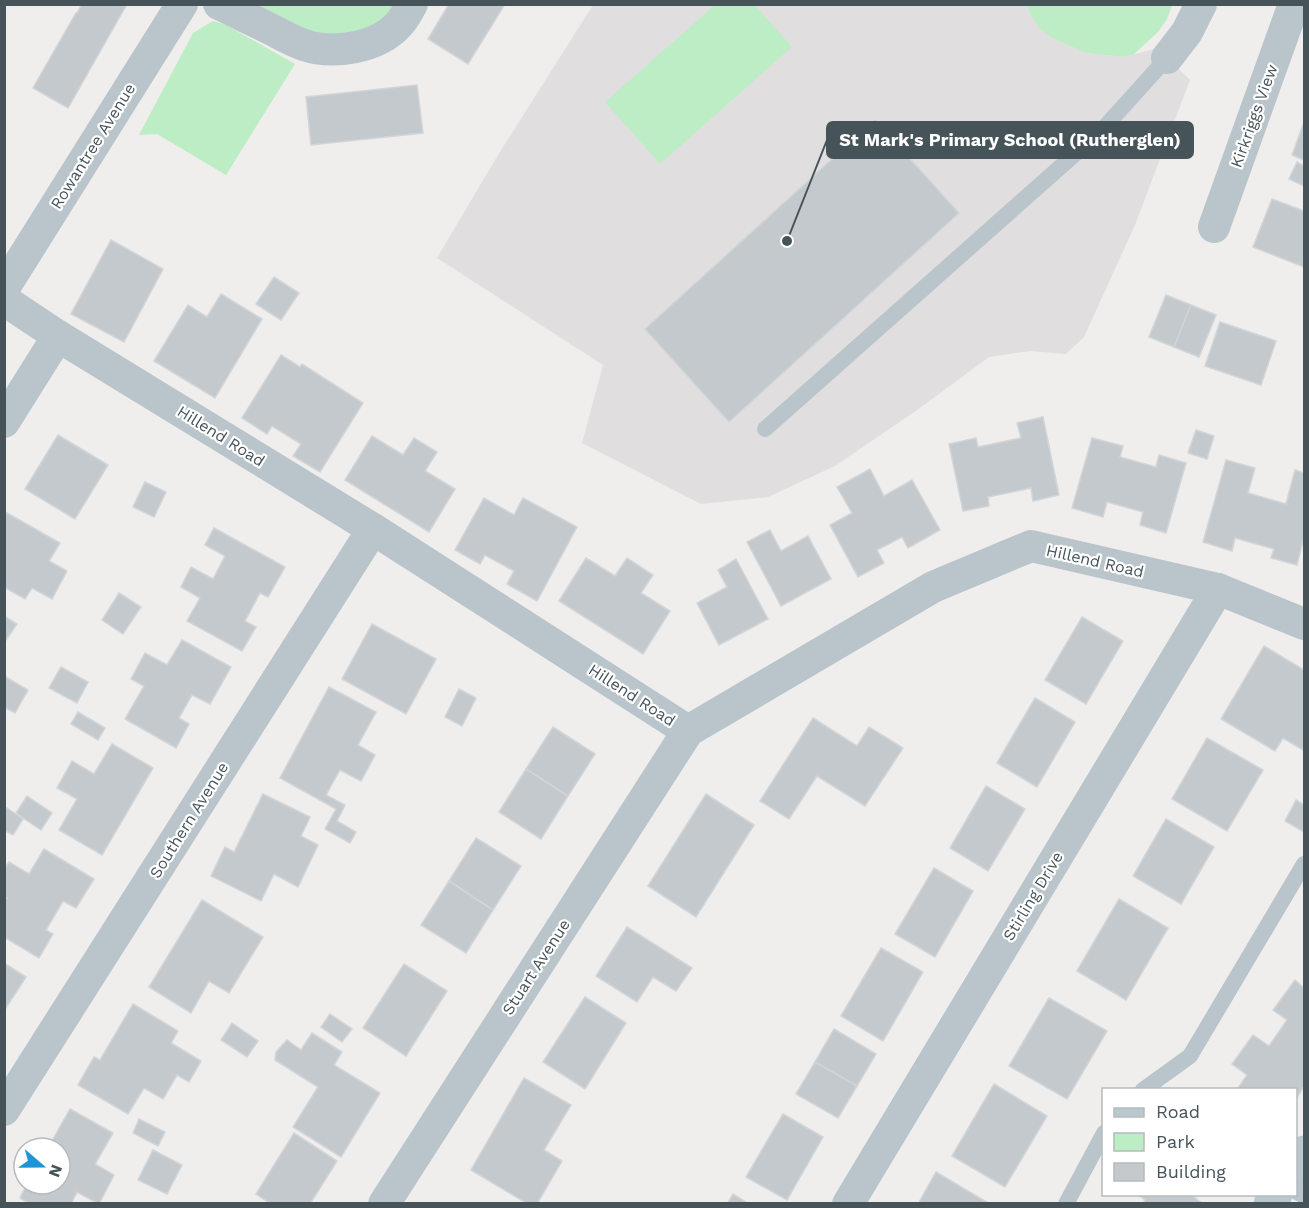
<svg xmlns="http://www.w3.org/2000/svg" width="1309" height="1208" viewBox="0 0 1309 1208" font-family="'Work Sans',sans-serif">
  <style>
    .education { fill: #e1dedf }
    .green { fill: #bcedc5 }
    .building { fill: #c4c9cd; stroke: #d1d5d8; stroke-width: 1.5 }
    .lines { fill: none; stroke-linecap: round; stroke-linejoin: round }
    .service { stroke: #b9c5ca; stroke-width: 16 }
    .minor { stroke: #b9c5ca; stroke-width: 32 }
    .secondary { stroke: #b9c8cf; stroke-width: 33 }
    .labels { text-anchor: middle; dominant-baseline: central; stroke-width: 4.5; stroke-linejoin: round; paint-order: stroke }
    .street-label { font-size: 16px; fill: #46545a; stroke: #fff }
    .leader { fill: none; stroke: #46545a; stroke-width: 2 }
    .callout-dot { fill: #46545a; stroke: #fff; stroke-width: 2 }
    .callout { fill: #46545a; stroke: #46545a; stroke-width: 2 }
    .callout-label { font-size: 18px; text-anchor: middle; font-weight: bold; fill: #fff }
  </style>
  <rect width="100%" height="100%" fill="#f0eded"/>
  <path class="education" d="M593,5H1027L1030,14L1054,39L1086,53L1125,57L1157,48L1190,80L1135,225L1084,337L1066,354L1030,351L989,357L920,408L835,466L768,497L701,504L582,443L603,365L437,258L498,155Z"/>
  <g class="green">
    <path d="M247,5H399L372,31L326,38Z"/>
    <path d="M715,5H755L792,47L660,164L605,102Z"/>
    <path d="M1027,5V4L1172,5L1167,19L1158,32L1133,55L1125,57L1086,53L1054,39L1040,29L1030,14Z"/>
    <path d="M213,21L226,25L295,64L226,175L157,134L139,135L193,33Z"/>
  </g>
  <g class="building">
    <path d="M82,4H127L68,108L33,88L76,13H77Z"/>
    <path d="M449,4H505L468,64L428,39Z"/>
    <path d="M417,85L423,133L311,145L306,97Z"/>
    <path d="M875,120L959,213L729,422L645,329Z"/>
    <path d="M1304,122V160L1292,155Z"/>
    <path d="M1297,162L1304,166V186L1289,179Z"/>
    <path d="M1272,199L1304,211V267L1253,247Z"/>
    <path d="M111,240L163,269L124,342L71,314Z"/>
    <path d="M274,277L299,293L281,320L256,304Z"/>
    <path d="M221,294L262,319L215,398L154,361L188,305L207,317Z"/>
    <path d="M1166,295L1191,305L1174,347L1149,337Z"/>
    <path d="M1191,305L1216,315L1199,357L1174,347Z"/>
    <path d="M1220,322L1276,341L1261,385L1205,366Z"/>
    <path d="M281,355L300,367L302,364L363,403L320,472L293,456L301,444L272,426L267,434L242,418Z"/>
    <path d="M1043,417L1059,495L1033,501L1031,488L988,497L989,506L963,511L949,444L976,438L978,447L1021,438L1017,423Z"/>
    <path d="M1196,430L1214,436L1207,459L1188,453Z"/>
    <path d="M58,435L108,465L75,519L25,489Z"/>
    <path d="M372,436L403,455L414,438L437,452L425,471L455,489L429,532L345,480Z"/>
    <path d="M1092,438L1123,446L1120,457L1156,467L1159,455L1186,463L1166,533L1140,525L1143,512L1107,502L1103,517L1072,508Z"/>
    <path d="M1226,460L1255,468L1248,493L1286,504L1295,470L1304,473V537L1297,565L1271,558L1274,549L1235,538L1232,551L1203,542Z"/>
    <path d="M870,469L884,496L912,480L940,530L908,548L902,537L877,550L884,563L858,577L830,525L852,513L837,487Z"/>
    <path d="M145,482L166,492L154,517L133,507Z"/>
    <path d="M484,498L514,515L523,498L577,527L537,601L507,584L514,571L485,555L480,564L455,550Z"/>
    <path d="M7,513L60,543L49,561L67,571L52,599L32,588L25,599L4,587V518Z"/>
    <path d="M214,528L285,567L268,597L260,593L245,621L256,627L242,651L187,621L200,598L181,587L191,567L213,579L225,556L205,545Z"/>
    <path d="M770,530L781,551L808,536L831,579L781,606L747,542Z"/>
    <path d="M586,558L615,576L627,558L653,575L641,593L670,611L643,654L559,601Z"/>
    <path d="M736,559L768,619L719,645L697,603L727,587L718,570Z"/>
    <path d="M119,593L141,607L123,634L102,620Z"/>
    <path d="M4,616L17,624L4,643Z"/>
    <path d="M1082,617L1123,641L1086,704L1045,680Z"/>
    <path d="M372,624L436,659L406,714L342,679Z"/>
    <path d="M182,640L231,667L210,704L192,695L179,718L189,724L176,748L125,719L144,686L131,679L145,653L167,665Z"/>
    <path d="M1264,646L1304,670V746L1303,750L1283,738L1275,751L1221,719Z"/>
    <path d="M61,667L88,682L77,703L49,688Z"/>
    <path d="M4,676L28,690L15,713L4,707Z"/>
    <path d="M329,687L376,712L358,745L375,755L361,781L340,770L326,795L345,805L337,821L356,832L350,843L325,829L336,809L280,778Z"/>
    <path d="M459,689L476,698L462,726L445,717Z"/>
    <path d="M1035,698L1075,722L1037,787L997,763Z"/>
    <path d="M78,712L105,728L98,740L71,724Z"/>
    <path d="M813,718L857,746L869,727L903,748L865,806L817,776L789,819L760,801Z"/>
    <path d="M553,727L595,754L568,796L526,769Z"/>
    <path d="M1207,738L1263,770L1227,831L1172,799Z"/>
    <path d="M112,744L153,768L102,855L59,830L77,799L57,788L72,761L94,774Z"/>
    <path d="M526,769L568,796L541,839L499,812Z"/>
    <path d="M986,786L1025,809L988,871L950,848Z"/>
    <path d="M263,794L310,817L301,836L318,845L298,887L274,874L261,901L211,876L225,847L234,852Z"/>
    <path d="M706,794L754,825L696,917L648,886Z"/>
    <path d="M27,796L52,813L41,830L16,813Z"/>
    <path d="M1296,800L1304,805V832L1285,821Z"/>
    <path d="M4,806L23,819L13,835L4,830Z"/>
    <path d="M1166,819L1214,847L1181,904L1133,876Z"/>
    <path d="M476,838L521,866L493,910L449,881Z"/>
    <path d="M44,849L94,879L76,908L63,901L46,930L53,934L39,958L4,937V902L7,898L4,897V870L9,862L29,874Z"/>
    <path d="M934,868L973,891L935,957L895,934Z"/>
    <path d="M449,881L493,910L466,953L421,925Z"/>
    <path d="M1119,899L1168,928L1126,1000L1077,971Z"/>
    <path d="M202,900L263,937L229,993L209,981L191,1013L149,987Z"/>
    <path d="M627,927L692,968L676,991L653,977L637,1002L596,976Z"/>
    <path d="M881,948L923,972L883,1041L841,1016Z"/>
    <path d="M4,963L26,977L4,1011Z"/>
    <path d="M404,964L447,991L406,1056L363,1028Z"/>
    <path d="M1295,980L1304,988V1086L1296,1099V1090H1241L1238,1088L1247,1075L1232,1064L1253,1035L1269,1046L1287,1020L1273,1010Z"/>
    <path d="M585,997L626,1023L585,1089L543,1062Z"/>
    <path d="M1049,998L1107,1031L1067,1099L1009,1066Z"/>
    <path d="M133,1004L178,1031L171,1043L201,1061L189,1082L177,1075L163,1099L144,1088L128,1114L78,1085L94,1057L100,1060Z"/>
    <path d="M330,1014L352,1029L342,1042L321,1027Z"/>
    <path d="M232,1023L258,1041L247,1057L221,1040Z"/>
    <path d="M834,1029L876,1054L857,1086L815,1062Z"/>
    <path d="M312,1033L342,1052L334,1065L380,1093L341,1157L293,1127L318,1087L275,1060L276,1052L287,1040L301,1050Z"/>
    <path d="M815,1062L857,1086L838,1118L796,1094Z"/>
    <path d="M524,1078L571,1105L544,1150L562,1161L537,1204H528L471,1170Z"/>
    <path d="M994,1084L1047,1116L1005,1187L952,1156Z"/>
    <path d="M70,1109L113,1133L95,1164L114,1175L99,1204L77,1192L71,1204H30L20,1198L27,1184H60V1148H48Z"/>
    <path d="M783,1114L823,1137L787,1200L746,1177Z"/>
    <path d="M139,1119L165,1132L158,1146L133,1133Z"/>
    <path d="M294,1133L337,1161L310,1204H271L256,1194Z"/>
    <path d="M153,1150L182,1165L167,1194L138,1180Z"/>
    <path d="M936,1172L990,1204H918Z"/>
    <path d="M733,1194L749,1204H727Z"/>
    <path d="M1137,1194H1190L1203,1204H1143L1145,1200Z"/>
  </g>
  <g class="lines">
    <g class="service">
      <path d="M765,429L1102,130L1167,58"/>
      <path d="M1143,1090L1190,1056L1304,864"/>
      <path d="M1066,1204L1104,1133"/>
    </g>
    <g class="minor">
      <path d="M219,4C239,14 259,23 278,33C286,37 295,42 304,45C333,55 378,48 399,24C404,19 408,11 412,4"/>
      <path d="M1167,58L1187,32L1201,4"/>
      <path d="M1214,227L1294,4"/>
      <path d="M4,288L182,4"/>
      <path d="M4,300L58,336L373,529L688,731"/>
      <path d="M4,422L58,336"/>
      <path d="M4,1110L373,529"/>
      <path d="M1296,1182L1304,1187"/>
      <path d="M384,1204L688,731L933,587L1031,546L1218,589L1304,624"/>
      <path d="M848,1204L1218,589"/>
    </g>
    <g class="secondary">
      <path d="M1296,1165L1304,1152"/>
      <path d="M1270,1204L1276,1194"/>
    </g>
  </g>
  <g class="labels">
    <g class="street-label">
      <text transform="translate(1254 116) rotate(-70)">Kirkriggs View</text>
      <text transform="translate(93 146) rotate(-58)">Rowantree Avenue</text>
      <text transform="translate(221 436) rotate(32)">Hillend Road</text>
      <text transform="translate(1095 561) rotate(13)">Hillend Road</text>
      <text transform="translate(632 695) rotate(33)">Hillend Road</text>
      <text transform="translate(189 820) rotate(-58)">Southern Avenue</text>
      <text transform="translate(1033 896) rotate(-59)">Stirling Drive</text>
      <text transform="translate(536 967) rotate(-57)">Stuart Avenue</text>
    </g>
  </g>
  <path class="leader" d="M787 241L827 140"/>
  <circle class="callout-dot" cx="787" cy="241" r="6"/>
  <rect class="callout" x="827" y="122" width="366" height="36" rx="6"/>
  <g class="callout-label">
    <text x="1010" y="146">St Mark's Primary School (Rutherglen)</text>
  </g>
  <rect width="1309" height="1208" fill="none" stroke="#46545a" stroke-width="12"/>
  <rect x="1102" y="1088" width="195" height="108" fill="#ffffff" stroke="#b5bbbd" stroke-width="1.5"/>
  <rect x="1114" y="1108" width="30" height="9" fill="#b9c8cf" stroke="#b5bbbd" stroke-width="1.5"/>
  <text x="1156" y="1118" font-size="18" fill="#46545a">Road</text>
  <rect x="1114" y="1133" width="30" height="18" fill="#bcedc5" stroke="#b5bbbd" stroke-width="1.5"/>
  <text x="1156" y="1148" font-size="18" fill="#46545a">Park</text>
  <rect x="1114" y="1163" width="30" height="18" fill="#c4c9cd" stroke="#b5bbbd" stroke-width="1.5"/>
  <text x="1156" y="1178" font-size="18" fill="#46545a">Building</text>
  <g transform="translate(42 1166) rotate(110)"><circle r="28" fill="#ffffff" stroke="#b5bbbd" stroke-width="1.5"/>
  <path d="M0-4.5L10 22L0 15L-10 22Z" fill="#1f94d7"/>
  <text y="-9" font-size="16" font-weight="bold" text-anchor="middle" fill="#46545a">N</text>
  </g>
</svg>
